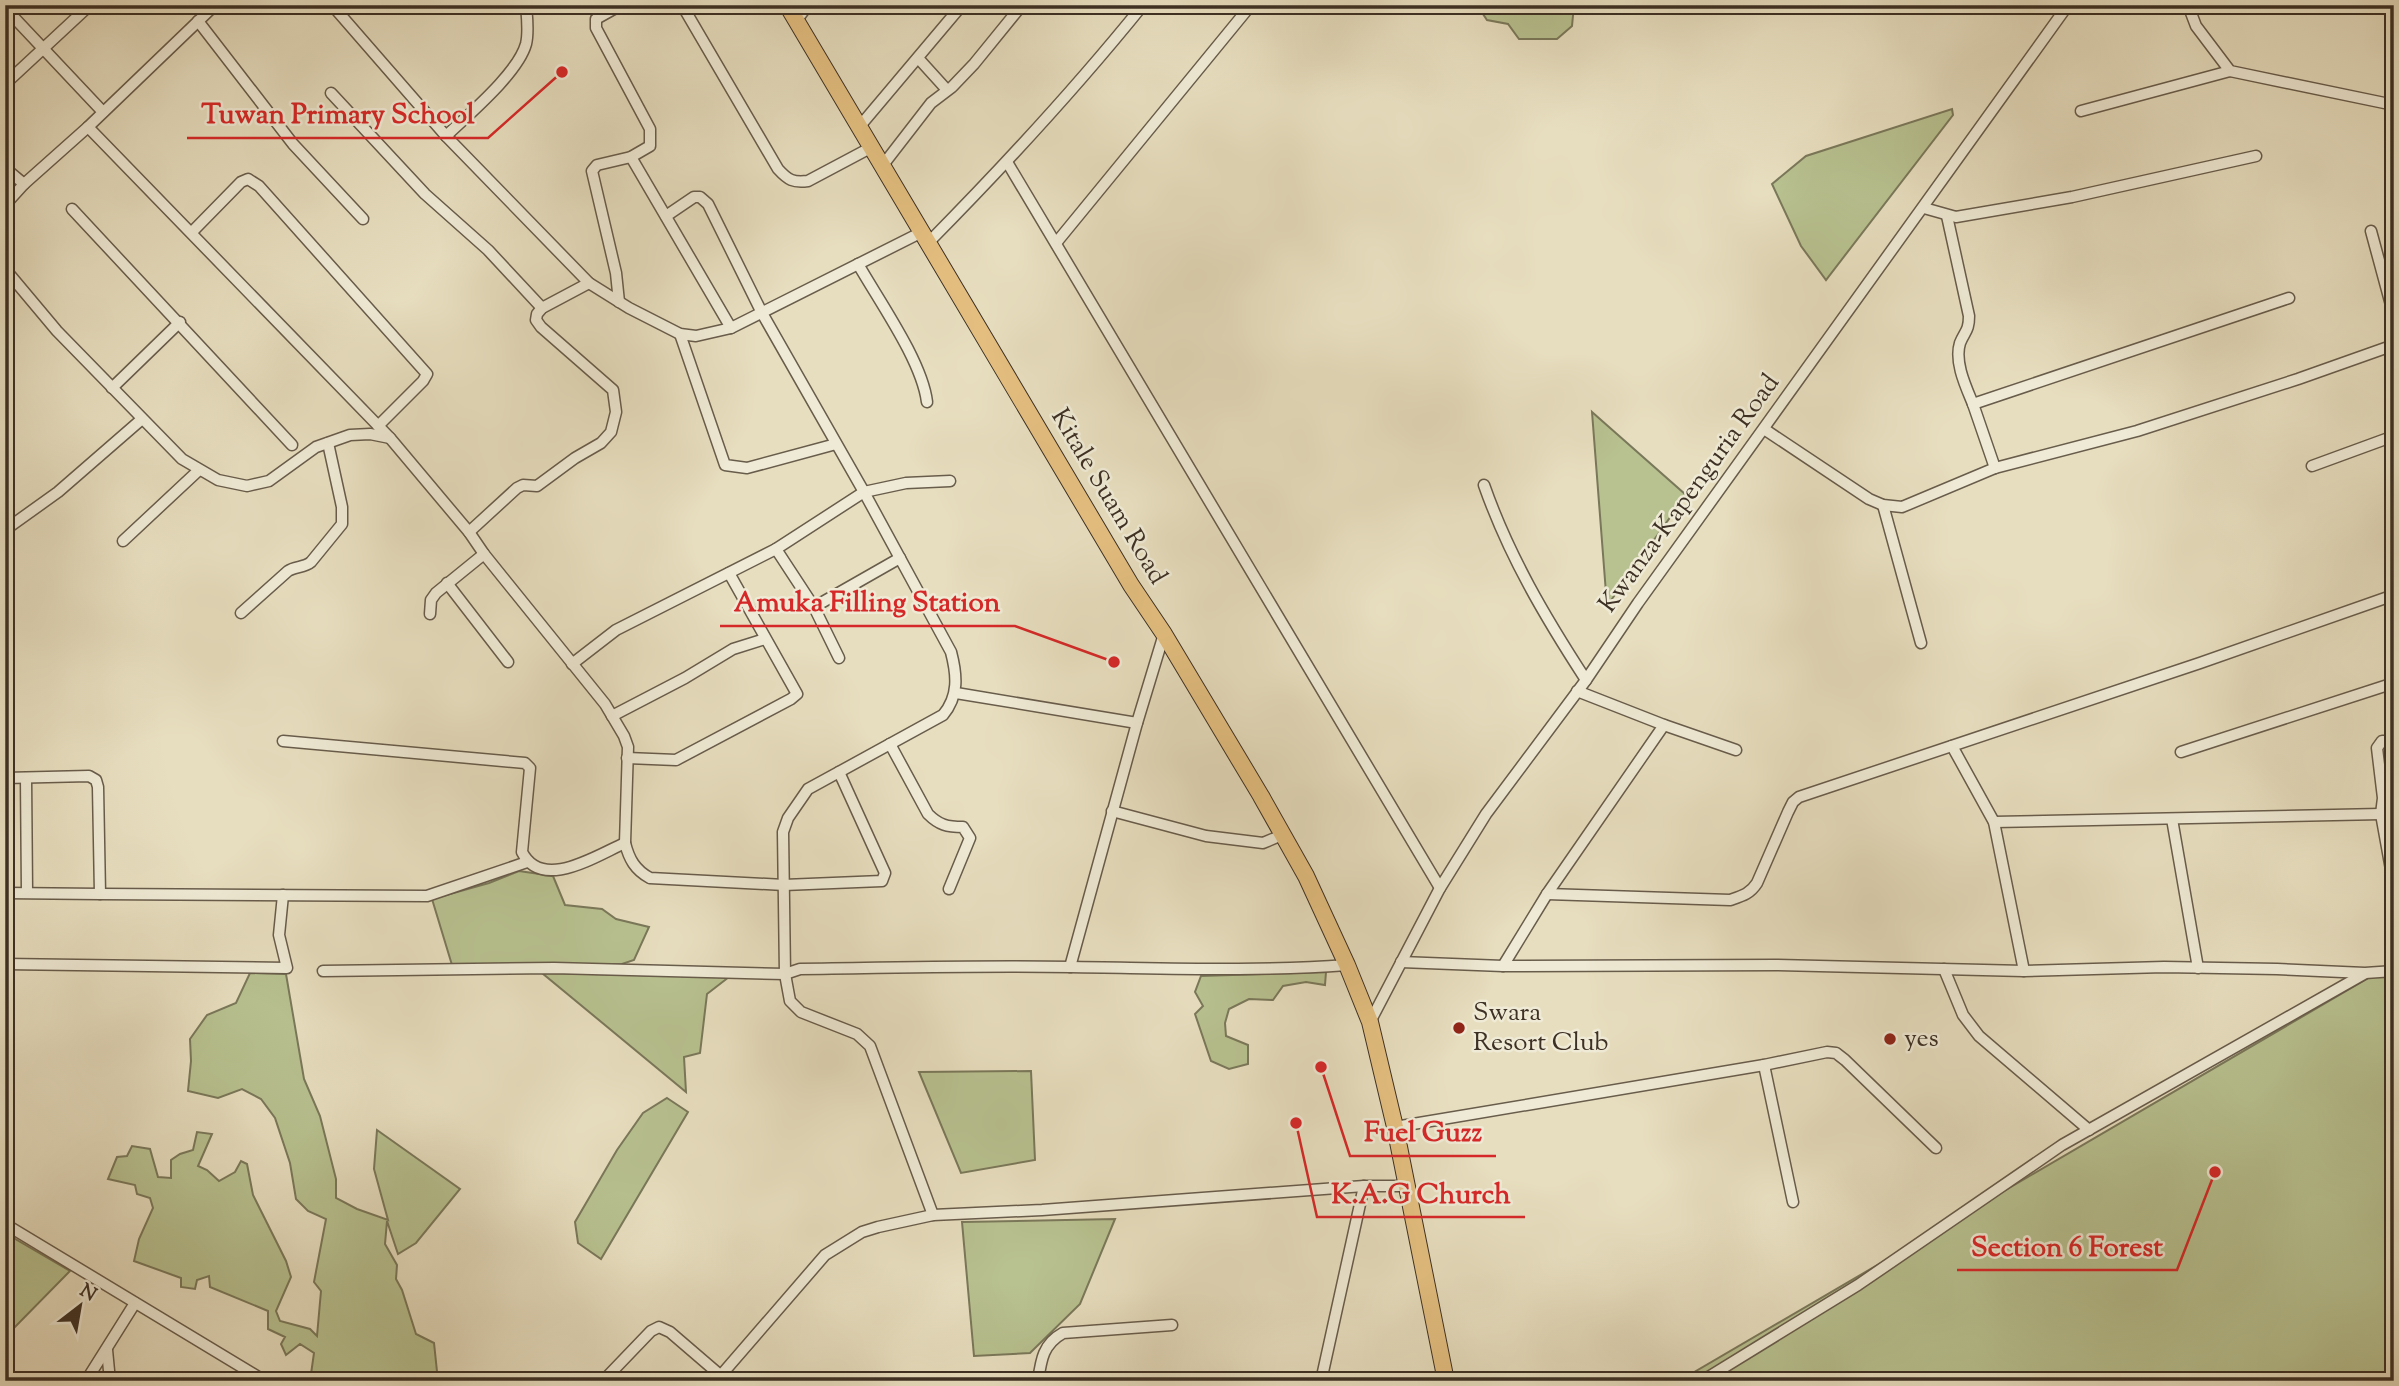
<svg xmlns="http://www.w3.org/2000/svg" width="2399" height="1386" viewBox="0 0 2399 1386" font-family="'Sorts Mill Goudy',serif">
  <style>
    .green { fill: #b8c190; stroke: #7a785a; stroke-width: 2 }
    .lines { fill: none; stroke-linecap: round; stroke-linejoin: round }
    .minor-casing { stroke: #685c4b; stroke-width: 13 }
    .highway-casing { stroke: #3d3024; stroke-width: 18 }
    .minor { stroke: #efead5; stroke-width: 10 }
    .highway { stroke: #e4bf80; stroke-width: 16 }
    .poi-dot { fill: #8f2418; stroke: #efead5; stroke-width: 2.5 }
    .labels { text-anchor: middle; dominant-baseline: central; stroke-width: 5; stroke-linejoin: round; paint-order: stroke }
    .street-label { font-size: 26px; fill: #3d3024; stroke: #efead5 }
    .poi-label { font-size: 26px; fill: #3d3024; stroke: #efead5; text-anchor: start }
    .leader { fill: none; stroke: #d62828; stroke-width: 2.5 }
    .callout-dot { fill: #d62828; stroke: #efead5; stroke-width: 2.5 }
    .callout-label { font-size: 28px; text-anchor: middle; font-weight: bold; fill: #d62828; stroke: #efead5; stroke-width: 5; stroke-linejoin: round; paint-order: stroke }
  </style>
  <rect width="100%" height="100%" fill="#e7debf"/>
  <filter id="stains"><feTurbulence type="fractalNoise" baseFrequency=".00286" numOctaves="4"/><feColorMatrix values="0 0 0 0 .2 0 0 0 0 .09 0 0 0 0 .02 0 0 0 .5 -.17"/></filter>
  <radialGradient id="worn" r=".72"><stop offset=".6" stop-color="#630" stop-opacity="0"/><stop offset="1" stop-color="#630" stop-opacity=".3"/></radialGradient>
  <g class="green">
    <path d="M1477,5H1574L1572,26L1557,39H1519L1508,24L1487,20Z"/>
    <path d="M1952,109L1953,115L1826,280L1801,246L1772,184L1806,156Z"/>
    <path d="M1592,412L1686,495L1607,606Z"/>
    <path d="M519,871L553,876L565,905L602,909L616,919L649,927L634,960L622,964L452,965L432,899L489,883Z"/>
    <path d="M2394,963V1381H1679Z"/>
    <path d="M1326,972L1325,985L1306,982L1283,986L1273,1000L1249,999L1229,1009L1225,1023L1226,1036L1248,1045V1064L1229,1069L1211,1061L1195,1014L1203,1006L1195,992L1201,976Z"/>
    <path d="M250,973L286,974L304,1079L320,1116L336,1179V1198L357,1209L388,1220L374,1169L377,1130L460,1189L416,1243L398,1254L387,1221L385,1244L397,1265L396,1279L402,1290L416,1334L434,1343L438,1381H310L314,1353L300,1344L286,1355L281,1344L285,1337L268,1329V1311L210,1287L209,1276L197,1280L195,1289L181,1287V1278L134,1261L139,1239L153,1208L150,1198L137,1194L135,1185L108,1179L117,1157L127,1156L132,1146L150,1149L158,1177L171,1178V1160L180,1154L193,1150L197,1132L212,1134L198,1166L207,1170L219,1181L235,1172L241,1161L247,1164L253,1195L286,1261L291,1277L276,1311L280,1321L310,1329L317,1336L321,1291L314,1282L326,1219L308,1211L296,1199L290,1163L275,1118L261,1099L242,1089L218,1098L188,1091L191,1061L190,1039L207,1015L236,1003Z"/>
    <path d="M542,973L729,977L707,994L700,1053L684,1057L686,1092Z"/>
    <path d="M1031,1071L1035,1160L961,1173L919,1072Z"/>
    <path d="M667,1098L688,1112L601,1259L578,1243L575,1222L617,1150L643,1113Z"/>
    <path d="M1115,1219L1080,1304L1030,1353L974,1356L962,1222Z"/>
    <path d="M5,1233L70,1271L14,1328L5,1322Z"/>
  </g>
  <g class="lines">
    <defs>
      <g id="minor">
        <path d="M332,5L446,136L589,283L629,308L680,334L696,336L731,328L922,232"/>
        <path d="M682,5L778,169C788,180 793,183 808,181L872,147"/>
        <path d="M2188,5L2196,26L2230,71L2394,105"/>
        <path d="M5,8L103,112"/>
        <path d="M198,21L293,144L363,219"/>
        <path d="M796,21L808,5"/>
        <path d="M918,58L947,90"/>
        <path d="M5,84L90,5"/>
        <path d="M331,93L425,194L488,250L542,308"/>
        <path d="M2081,111L2230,71"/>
        <path d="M860,126L962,5"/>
        <path d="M88,127L390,438L469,532L484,554L605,704L624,736L628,747L625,843C629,859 635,870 650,878L784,885L882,881L885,873L839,772"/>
        <path d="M446,136C469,114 518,73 526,44C529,32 527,17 526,5"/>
        <path d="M631,157L731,328"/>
        <path d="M1007,162L1440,888"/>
        <path d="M883,165L931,103L952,87L974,64L1022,5"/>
        <path d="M5,168L24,184"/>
        <path d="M5,205L24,184L88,127L215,5"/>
        <path d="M1924,208L1956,217L2072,197L2256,156"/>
        <path d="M72,209L292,445"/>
        <path d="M666,216L694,197H700L708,204L762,313L864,492L951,652C957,675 959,696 943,715L808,789L788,818L783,832L785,974L790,1001L801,1012L857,1034L870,1046L933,1215"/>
        <path d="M1947,216L1969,316C1969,331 1965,331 1960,343C1954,362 1966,387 1973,404"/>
        <path d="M2371,231L2394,316"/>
        <path d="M192,232L241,182L248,179L259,186L427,374L423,381L378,426"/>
        <path d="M929,242C1004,166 1076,88 1143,5"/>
        <path d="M1056,243L1251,5"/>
        <path d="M858,264C879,301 922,361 927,402"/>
        <path d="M5,269L57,331L182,459L218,480L247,486L269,481L316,447L350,435L370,434L390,438"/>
        <path d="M619,302L616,273L592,171L597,165L631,157L650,146V129L596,28V19L621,5"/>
        <path d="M680,334L725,465L747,468L836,444"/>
        <path d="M112,388L180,322"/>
        <path d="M1764,429L1869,499L1883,505L1902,507L1995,468L2137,431L2298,379L2394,345"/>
        <path d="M2312,466L2394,436"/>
        <path d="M1995,468L1973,404L2289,298"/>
        <path d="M1484,485C1509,556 1545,617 1586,680"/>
        <path d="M1883,505L1921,643"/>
        <path d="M5,530L58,492L142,419"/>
        <path d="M469,532L517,488L523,485L537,486L575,458L601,443L611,432L616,412L613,390L541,327L536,320L537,314L542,308L589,283"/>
        <path d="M123,541L199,470"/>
        <path d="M776,549L814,607L839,658"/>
        <path d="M447,583L508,662"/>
        <path d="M814,607L900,558"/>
        <path d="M241,613L288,571C295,566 304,568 311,562L342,524V507L328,443"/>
        <path d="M430,614L431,600L436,593L484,554"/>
        <path d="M572,664L616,630L776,549L864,492L906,483L950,481"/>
        <path d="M1577,691L1664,725L1736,750"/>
        <path d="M956,693L1137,723"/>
        <path d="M612,716L685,678L733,649L765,639"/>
        <path d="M283,741L525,763L530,768L522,852C542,892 597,855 625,843"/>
        <path d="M2394,741H2382L2377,748L2383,798L2381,814L2394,886"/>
        <path d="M890,744L928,814C939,825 947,827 963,827L970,838L949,889"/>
        <path d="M1952,746L1994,822L2024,971"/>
        <path d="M2181,752L2394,683"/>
        <path d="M627,758L676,760L791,699L797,694L729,573"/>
        <path d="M5,778L89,776L96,780L98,787L100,894L5,893"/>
        <path d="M26,778L27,892"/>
        <path d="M1112,811L1206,836L1263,843L1282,835"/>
        <path d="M2172,819L2198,968"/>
        <path d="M1994,822L2381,814"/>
        <path d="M100,894L427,896L527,862"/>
        <path d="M1547,894L1730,900C1742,896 1750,894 1757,883L1788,812L1793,802L1799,797L2200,663L2394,595"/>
        <path d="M1401,962L1503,966L1777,965L2024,971L2164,967L2277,969L2365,973L2394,971"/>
        <path d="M5,964L287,968L279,935L283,895"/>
        <path d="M1503,966L1547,894L1664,725"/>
        <path d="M1070,967L1137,723L1164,634"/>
        <path d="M1944,969L1963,1015L1979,1036L2089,1130"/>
        <path d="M323,971L554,968L785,974L800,969C890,968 981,965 1071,967C1163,968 1255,972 1347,965"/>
        <path d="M1370,1022L1440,888L1486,814L1586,680L1638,603L2068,5"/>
        <path d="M1764,1065L1793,1202"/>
        <path d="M1395,1127L1764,1065L1827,1052L1836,1053L1845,1060L1936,1148"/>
        <path d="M5,1224L265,1381"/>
        <path d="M107,1350L110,1381"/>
        <path d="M86,1381L135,1303"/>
        <path d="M603,1381L651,1331L659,1327L670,1332L727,1381"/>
        <path d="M716,1381L825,1255L862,1232L878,1227L933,1215L1042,1210L1364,1186H1406"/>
        <path d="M1038,1381C1041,1360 1043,1344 1063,1333L1172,1325"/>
        <path d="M1321,1381L1364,1186"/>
        <path d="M1702,1381L1858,1285L2062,1145L2364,974"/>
      </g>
      <path id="highway" d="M787,5L1131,585L1164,634L1261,796L1306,876L1347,965L1370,1022L1395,1127L1446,1381"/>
    </defs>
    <use href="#minor" class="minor-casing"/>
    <use href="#highway" class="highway-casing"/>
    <use href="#minor" class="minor"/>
    <use href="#highway" class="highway"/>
  </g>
  <g class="poi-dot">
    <circle cx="1459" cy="1028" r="7"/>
    <circle cx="1890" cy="1039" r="7"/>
  </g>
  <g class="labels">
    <g class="street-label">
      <text transform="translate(1690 494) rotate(-54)">Kwanza-Kapenguria Road</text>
      <text transform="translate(1108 497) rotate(59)">Kitale Suam Road</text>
    </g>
    <g class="poi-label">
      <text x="1473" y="1013">Swara<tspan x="1473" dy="30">Resort Club</tspan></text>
      <text x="1904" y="1039">yes</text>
    </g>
  </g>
  <path class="leader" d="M562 72L488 138H187M1114 662L1015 626H720M1321 1067L1350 1156H1496M1296 1123L1317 1217H1525M2215 1172L2177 1270H1957"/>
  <g class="callout-dot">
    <circle cx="562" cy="72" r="7"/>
    <circle cx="1114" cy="662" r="7"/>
    <circle cx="1321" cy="1067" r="7"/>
    <circle cx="1296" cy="1123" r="7"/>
    <circle cx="2215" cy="1172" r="7"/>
  </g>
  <g class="callout-label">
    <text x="338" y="123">Tuwan Primary School</text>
    <text x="867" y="611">Amuka Filling Station</text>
    <text x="1423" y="1141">Fuel Guzz</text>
    <text x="1421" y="1203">K.A.G Church</text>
    <text x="2067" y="1256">Section 6 Forest</text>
  </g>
  <rect width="2399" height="1386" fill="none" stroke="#e7debf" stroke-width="28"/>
  <rect x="7" y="7" width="2385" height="1372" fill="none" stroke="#3d3024" stroke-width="3.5"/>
  <rect x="14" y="14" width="2371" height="1358" fill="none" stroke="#3d3024" stroke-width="2"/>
  <g transform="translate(80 1306) rotate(31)" stroke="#efead5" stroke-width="5" paint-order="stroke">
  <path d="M0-5L12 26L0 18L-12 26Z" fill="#3d3024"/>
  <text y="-10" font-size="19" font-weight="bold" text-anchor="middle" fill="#3d3024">N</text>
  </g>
  <rect width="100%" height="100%" filter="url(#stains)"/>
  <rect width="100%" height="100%" fill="url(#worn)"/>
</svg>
